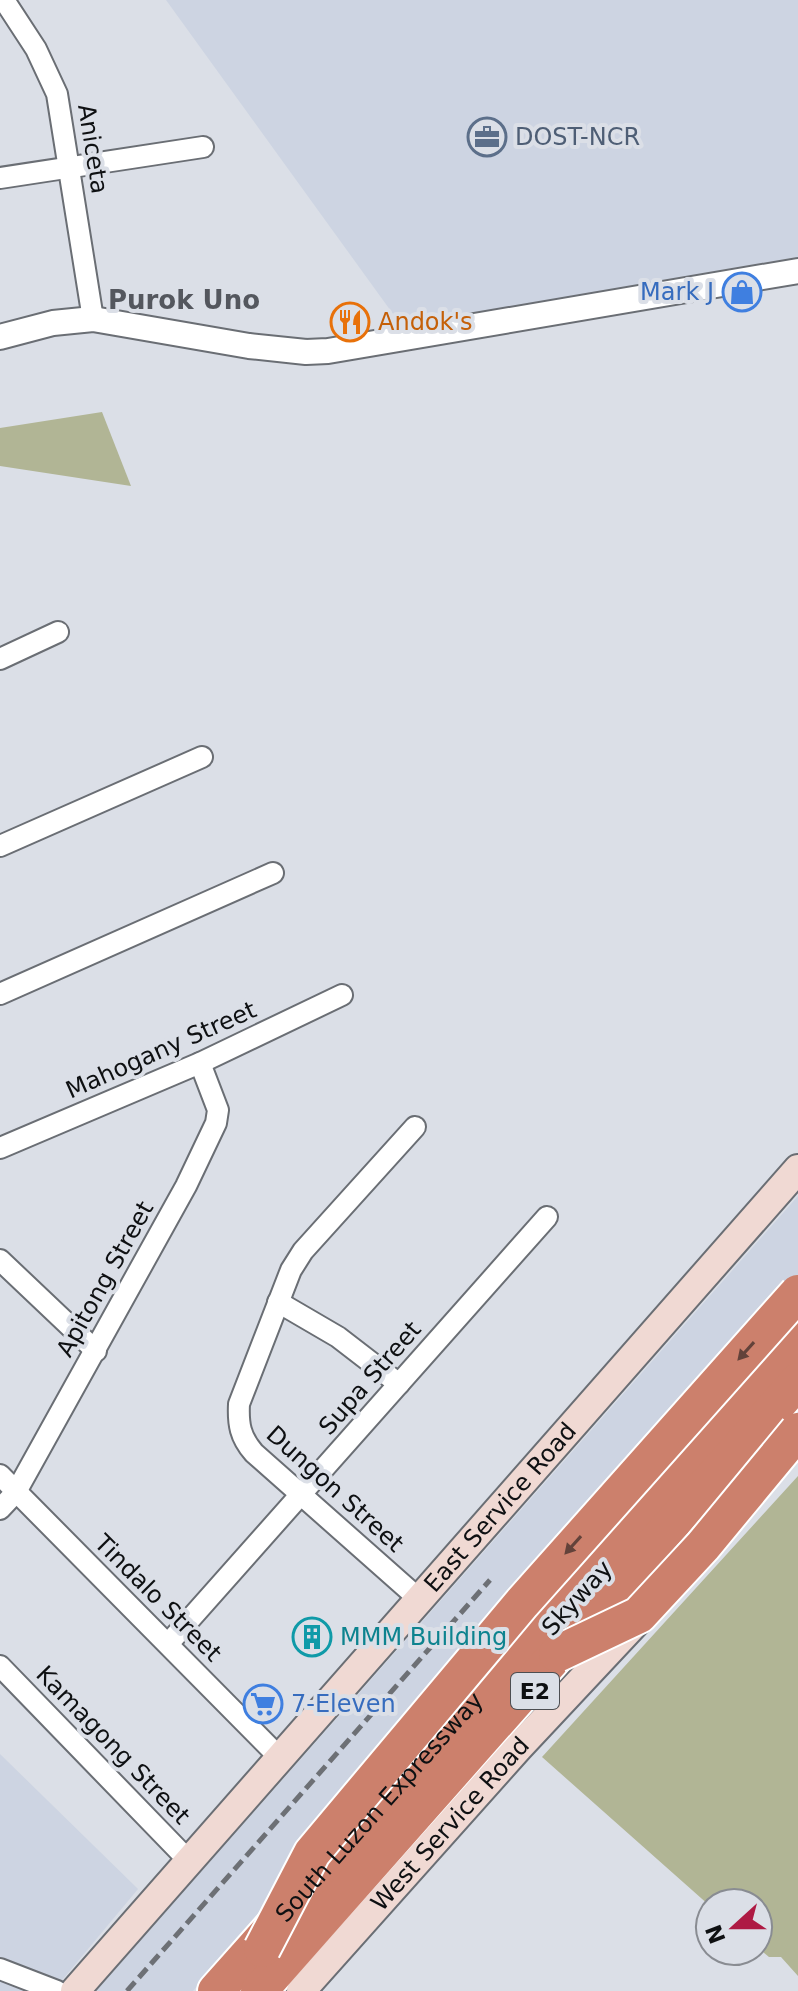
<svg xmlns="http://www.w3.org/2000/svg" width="798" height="1991" viewBox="0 0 798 1991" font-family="'DejaVu Sans',sans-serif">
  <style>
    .built { fill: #cdd4e2 }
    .green { fill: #b1b595 }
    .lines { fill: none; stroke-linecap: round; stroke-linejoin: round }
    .minor-casing { stroke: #6a6e74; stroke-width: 24 }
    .tertiary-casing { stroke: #6a6e74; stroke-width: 28 }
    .secondary-casing { stroke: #6a6e74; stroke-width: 32 }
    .motorway-casing { stroke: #fff; stroke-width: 40 }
    .minor { stroke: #fff; stroke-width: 20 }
    .tertiary { stroke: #fff; stroke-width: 24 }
    .secondary { stroke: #f0d9d3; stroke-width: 28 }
    .motorway { stroke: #cc806c; stroke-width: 36 }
    .rail { stroke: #6d7075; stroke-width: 5; stroke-dasharray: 12 6; stroke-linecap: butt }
    .motorway-bridge-casing { stroke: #fff; stroke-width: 40; stroke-linecap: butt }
    .motorway-bridge { stroke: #cc806c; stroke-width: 36 }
    .oneway { fill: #63423a }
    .labels { text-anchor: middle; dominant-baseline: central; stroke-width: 8; stroke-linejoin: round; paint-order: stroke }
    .shield { fill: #dbdfe7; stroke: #4c4e52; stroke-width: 2 }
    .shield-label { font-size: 22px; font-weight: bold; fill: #0e1012 }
    .service-label { font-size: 24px; fill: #4e5e75; stroke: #dbdfe7; text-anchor: start }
    .street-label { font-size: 24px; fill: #0e1012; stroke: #dbdfe7 }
    .shop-label { font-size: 24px; fill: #366cbe; stroke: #dbdfe7; text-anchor: end }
    .food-label { font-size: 24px; fill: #c56008; stroke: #dbdfe7; text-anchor: start }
    .culture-label { font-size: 24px; fill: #0d838f; stroke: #dbdfe7; text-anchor: start }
    .neighbourhood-label { font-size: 26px; font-weight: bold; fill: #54575e; stroke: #dbdfe7 }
  </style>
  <rect width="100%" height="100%" fill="#dbdfe7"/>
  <g class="built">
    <path d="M166,0H798V257L401,325Z"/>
    <path d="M798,1196V1306L193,1991H96Z"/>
    <path d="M0,1754L138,1889L53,1991H0Z"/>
  </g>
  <g class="green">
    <path d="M102,412L131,486L0,466V428Z"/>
    <path d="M798,1476V1976L781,1957H769L758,1948V1903H710V1906L542,1757Z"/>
  </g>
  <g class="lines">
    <defs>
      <g id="minor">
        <path d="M4,0L36,49L57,94L93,319"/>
        <path d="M0,178L203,147"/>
        <path d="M0,659L58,632"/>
        <path d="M0,846L202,757"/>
        <path d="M0,994L273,873"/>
        <path d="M415,1127L303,1251L291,1270L239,1404C238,1424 240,1437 254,1453L419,1599"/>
        <path d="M0,1148L200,1063L342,995"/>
        <path d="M0,1260L96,1351"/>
        <path d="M278,1302L338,1337L399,1384"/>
        <path d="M0,1475L279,1757"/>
        <path d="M0,1509L16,1492L186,1186L216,1123L218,1110L200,1063"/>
        <path d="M168,1644L547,1217"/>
        <path d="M0,1666L188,1860"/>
        <path d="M0,1969L57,1991"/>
      </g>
      <path id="tertiary" d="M0,337L53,323L93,319L249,346L306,352L328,351L798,271"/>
      <g id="secondary">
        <path id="s1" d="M75,1991L798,1169"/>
        <path id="s2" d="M301,1991L518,1748L637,1621"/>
      </g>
      <g id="motorway">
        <path id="s3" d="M216,1991L798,1336"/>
        <path d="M259,1991L798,1381"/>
      </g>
    </defs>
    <use href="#minor" class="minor-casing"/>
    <use href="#tertiary" class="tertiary-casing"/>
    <use href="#secondary" class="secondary-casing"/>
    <use href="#motorway" class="motorway-casing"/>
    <use href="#minor" class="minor"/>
    <use href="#tertiary" class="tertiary"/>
    <use href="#secondary" class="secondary"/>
    <use href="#motorway" class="motorway"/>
    <path class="rail" d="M127,1991L490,1580"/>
    <defs>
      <g id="motorway-bridge">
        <path d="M557,1654L639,1615L703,1546L798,1431"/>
        <path d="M262,1949L312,1853L522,1603L798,1293"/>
      </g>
    </defs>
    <use href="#motorway-bridge" class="motorway-bridge-casing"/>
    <use href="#motorway-bridge" class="motorway-bridge"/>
  </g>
  <defs><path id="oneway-solid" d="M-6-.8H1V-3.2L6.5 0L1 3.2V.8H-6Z" transform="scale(2)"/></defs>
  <g class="oneway">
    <use href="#oneway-solid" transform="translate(746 1351) rotate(132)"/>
    <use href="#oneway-solid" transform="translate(573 1545) rotate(132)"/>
  </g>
  <defs>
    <symbol id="office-ring" viewBox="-11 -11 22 22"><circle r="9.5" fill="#dbdfe7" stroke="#5c6f8a" stroke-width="1.5"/><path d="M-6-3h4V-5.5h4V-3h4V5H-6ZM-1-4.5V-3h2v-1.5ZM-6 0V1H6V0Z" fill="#5c6f8a"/></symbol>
    <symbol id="shop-ring" viewBox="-11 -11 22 22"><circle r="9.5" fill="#dbdfe7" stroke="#3f7fe0" stroke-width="1.5"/><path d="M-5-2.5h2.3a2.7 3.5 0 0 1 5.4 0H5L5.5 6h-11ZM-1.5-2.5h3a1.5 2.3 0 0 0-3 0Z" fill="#3f7fe0"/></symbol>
    <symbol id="restaurant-ring" viewBox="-11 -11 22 22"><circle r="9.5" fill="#dbdfe7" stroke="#e8710a" stroke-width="1.5"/><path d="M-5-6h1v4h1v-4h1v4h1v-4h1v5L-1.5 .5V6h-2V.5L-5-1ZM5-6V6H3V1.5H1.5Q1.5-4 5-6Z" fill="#e8710a"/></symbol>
    <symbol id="building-ring" viewBox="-11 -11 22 22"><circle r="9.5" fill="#dbdfe7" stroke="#0f9aa8" stroke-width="1.5"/><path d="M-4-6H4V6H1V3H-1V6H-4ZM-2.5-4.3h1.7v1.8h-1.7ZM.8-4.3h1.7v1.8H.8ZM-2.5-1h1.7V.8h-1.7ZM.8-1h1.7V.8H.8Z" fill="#0f9aa8"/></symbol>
    <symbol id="supermarket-ring" viewBox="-11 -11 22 22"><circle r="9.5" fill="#dbdfe7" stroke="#3f7fe0" stroke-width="1.5"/><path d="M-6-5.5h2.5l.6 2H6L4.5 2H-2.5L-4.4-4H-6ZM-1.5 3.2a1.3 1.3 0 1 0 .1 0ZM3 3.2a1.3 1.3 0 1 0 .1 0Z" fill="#3f7fe0"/></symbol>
  </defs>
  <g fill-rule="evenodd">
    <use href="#office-ring" x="465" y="115" width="44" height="44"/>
    <use href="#shop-ring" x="720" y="270" width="44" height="44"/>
    <use href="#restaurant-ring" x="328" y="300" width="44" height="44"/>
    <use href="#building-ring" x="290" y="1615" width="44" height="44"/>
    <use href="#supermarket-ring" x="241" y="1682" width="44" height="44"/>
  </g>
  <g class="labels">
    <rect class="shield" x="511" y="1673" width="48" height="36" rx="6"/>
    <g class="shield-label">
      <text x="535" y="1691">E2</text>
    </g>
    <g class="service-label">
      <text x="515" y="137">DOST-NCR</text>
    </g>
    <g class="street-label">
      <text transform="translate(93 149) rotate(81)">Aniceta</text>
      <text transform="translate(161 1050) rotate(-24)">Mahogany Street</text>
      <text transform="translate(105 1279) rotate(-61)">Apitong Street</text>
      <text transform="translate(370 1378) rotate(-49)">Supa Street</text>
      <text transform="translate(335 1489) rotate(42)">Dungon Street</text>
      <text stroke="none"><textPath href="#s1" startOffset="644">East Service Road</textPath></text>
      <text transform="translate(158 1598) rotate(45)">Tindalo Street</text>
      <text transform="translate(577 1598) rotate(-48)">Skyway</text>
      <text transform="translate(113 1745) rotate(46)">Kamagong Street</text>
      <text stroke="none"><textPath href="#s3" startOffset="246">South Luzon Expressway</textPath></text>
      <text stroke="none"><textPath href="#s2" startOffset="224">West Service Road</textPath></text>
    </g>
    <g class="shop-label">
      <text x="714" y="292">Mark J</text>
      <text x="291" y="1704" text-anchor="start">7-Eleven</text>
    </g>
    <g class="food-label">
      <text x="378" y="322">Andok's</text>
    </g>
    <g class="culture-label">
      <text x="340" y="1637">MMM Building</text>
    </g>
    <g class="neighbourhood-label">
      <text x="184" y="300">Purok Uno</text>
    </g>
  </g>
  <g transform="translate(734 1927) rotate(249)"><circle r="38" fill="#dbdfe7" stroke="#898c92" stroke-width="2"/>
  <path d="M0-6L14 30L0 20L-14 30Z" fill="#ae1a44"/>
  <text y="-12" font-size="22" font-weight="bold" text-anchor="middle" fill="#0e1012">N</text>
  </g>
</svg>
